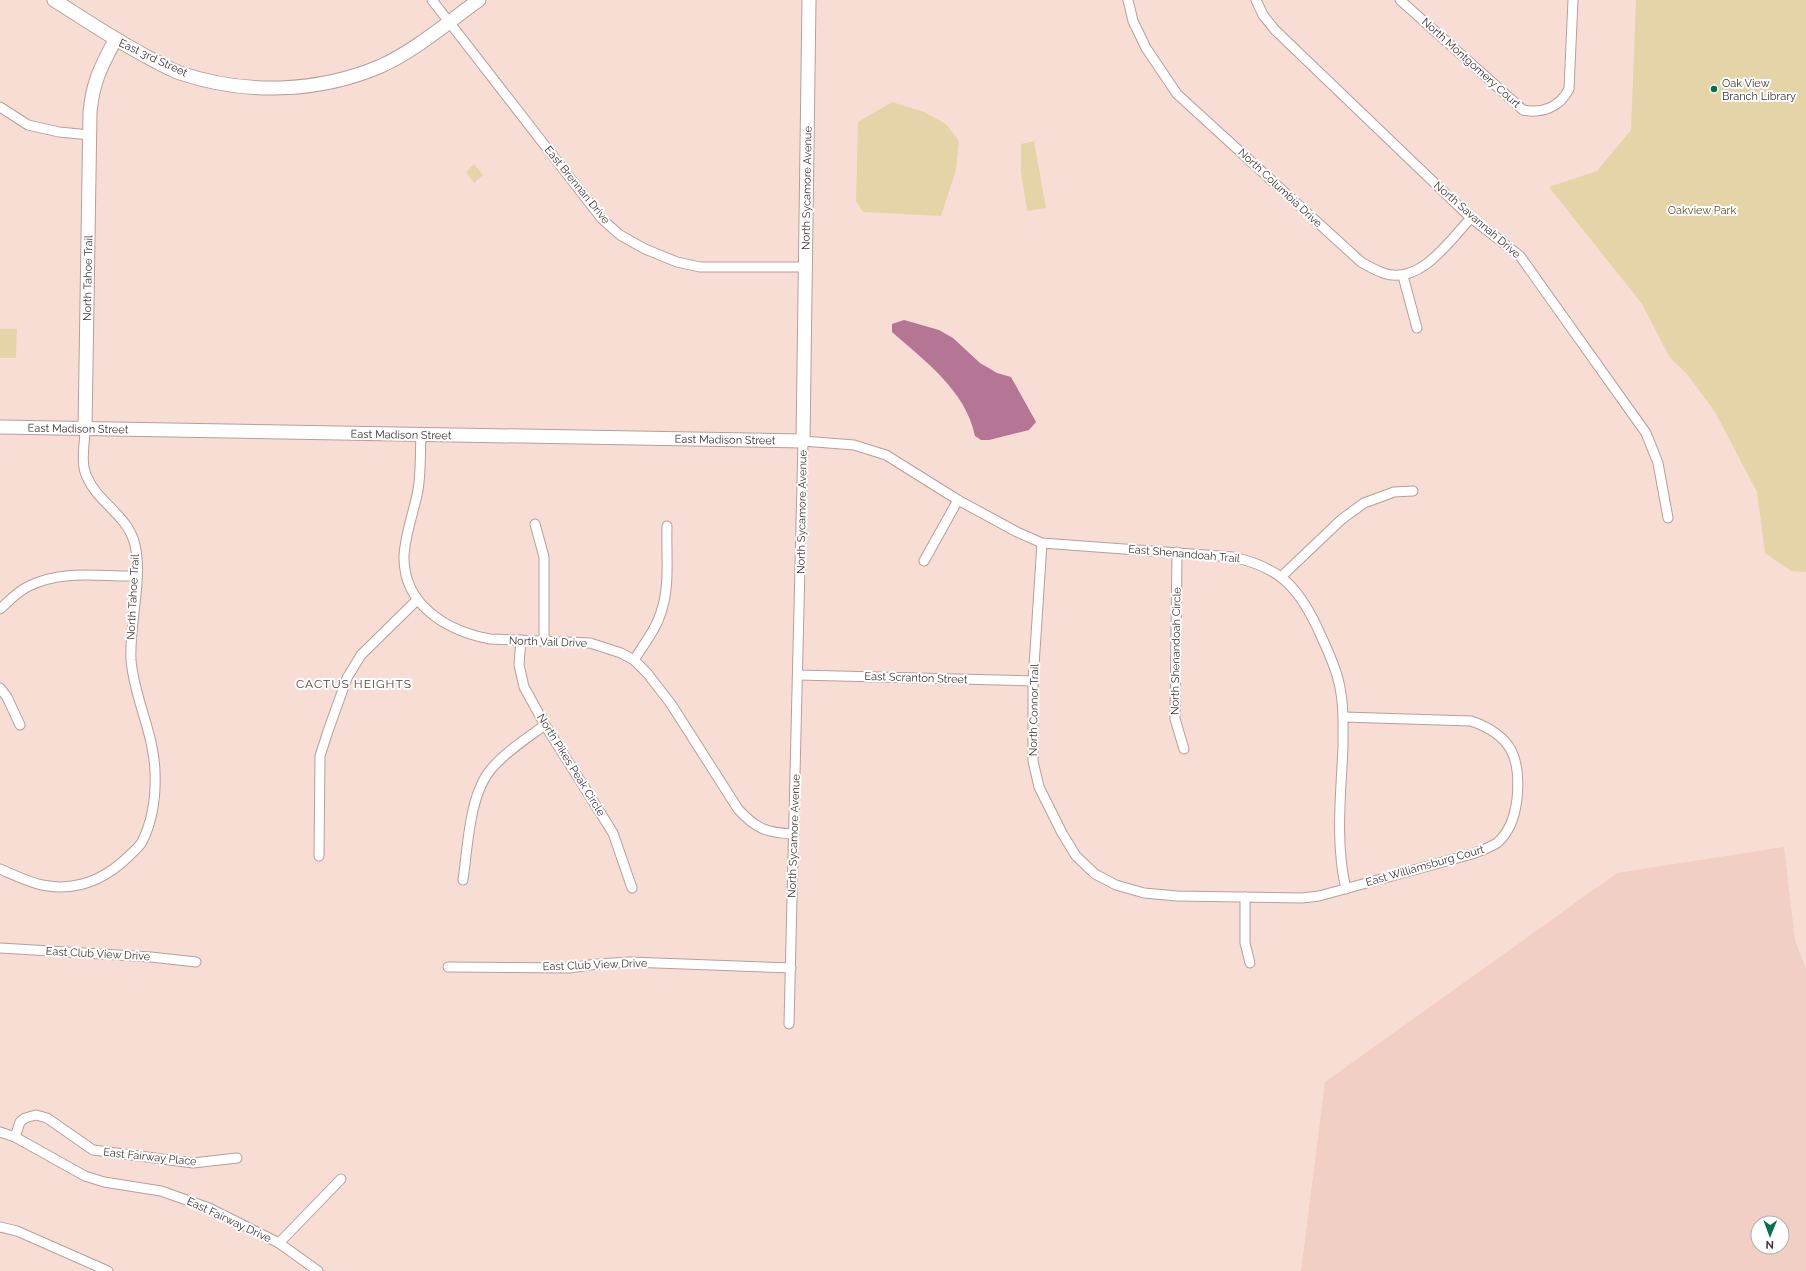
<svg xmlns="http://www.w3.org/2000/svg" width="1806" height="1271" viewBox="0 0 1806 1271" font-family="Raleway,sans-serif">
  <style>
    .built { fill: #f2cfc4; fill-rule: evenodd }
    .green { fill: #e6d4a9 }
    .water { fill: #b57594 }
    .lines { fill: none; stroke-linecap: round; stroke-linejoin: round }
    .street-casing { stroke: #b89f97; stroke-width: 11 }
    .secondary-casing { stroke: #b89f97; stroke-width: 15 }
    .street { stroke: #fff; stroke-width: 9 }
    .secondary { stroke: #fff; stroke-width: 13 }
    .poi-dot { fill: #04734d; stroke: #fff; stroke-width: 1.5 }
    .labels { text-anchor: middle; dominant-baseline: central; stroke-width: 4; stroke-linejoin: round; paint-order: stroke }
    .street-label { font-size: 11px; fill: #403532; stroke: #fff }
    .poi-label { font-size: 11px; fill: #403532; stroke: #fff; text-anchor: start }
    .park-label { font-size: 11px; fill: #63501e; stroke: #fff }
    .neighbourhood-label { font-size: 12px; letter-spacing: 1px; fill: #543f38; stroke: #fff }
  </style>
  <rect width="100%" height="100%" fill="#f8ddd4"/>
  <path class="built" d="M1784,847L1795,940L1806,969V1271H1301L1325,1082L1617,873ZM1758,1223H1782V1247H1758Z"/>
  <g class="green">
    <path d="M1636,0H1806V572L1791,571L1765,553L1757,492L1715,412L1687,374L1670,358L1642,304L1549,187L1597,171L1631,130Z"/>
    <path d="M892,102L924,112L946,124L959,141L956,170L941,216L863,212L856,201L858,122Z"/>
    <path d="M1034,141L1046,208L1027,211L1021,172V144Z"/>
    <path d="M474,164L483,175L474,183L466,172Z"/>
    <path d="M0,329H17L16,358H0Z"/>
  </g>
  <path class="water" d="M904,320L939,330L953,338L980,363L997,373L1011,377L1036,422L1029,430L989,440H981L975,436C966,391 925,361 892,332V324Z"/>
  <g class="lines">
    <defs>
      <g id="street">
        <path d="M432,0L602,219L620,235L645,249L677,262L700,267H806"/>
        <path d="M1128,0L1133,21L1146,48L1177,94L1361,262C1368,266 1375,270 1383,273C1420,286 1449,241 1471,218"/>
        <path d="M1256,0L1263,15L1275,30L1471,218L1520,256L1646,433L1658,463L1668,518"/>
        <path d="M1400,0L1523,110C1542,114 1560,107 1569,89L1573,0"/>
        <path d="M0,107L28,125L59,132L90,135"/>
        <path d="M1403,276L1417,328"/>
        <path d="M421,436C420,454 421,473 418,490C414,512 405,534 404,556C403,605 447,631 490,639L590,643L621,653L634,660L647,673L671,704L738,809C756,829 767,833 794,834"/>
        <path d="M535,524L544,557V640"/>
        <path d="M1042,543L1033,681V761L1039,787L1062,833L1076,856L1095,874L1116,885L1144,893L1177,896L1302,898L1319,896L1472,854C1480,851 1489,848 1497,843C1510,832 1515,816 1517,799C1521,758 1512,735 1471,721L1344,717"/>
        <path d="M1177,552L1175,719L1184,749"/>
        <path d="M924,561L958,500"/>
        <path d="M1282,576L1342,519L1364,503L1394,492L1413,491"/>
        <path d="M0,609C9,601 18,591 29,586C64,569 100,577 137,576"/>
        <path d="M521,640L519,665L524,687L545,725L613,833L632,888"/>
        <path d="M634,660C644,644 657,628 662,609C670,584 666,553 667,526"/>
        <path d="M799,675L1033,681"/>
        <path d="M0,688L7,697L20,725"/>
        <path d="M319,856L320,756L328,731L347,678L361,655L417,600"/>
        <path d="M0,869C14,875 28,882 42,885C77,892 106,879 130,855C134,851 139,847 142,842C153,820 156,796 155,772C154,733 134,698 131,660C129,624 143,579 135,545C128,515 98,503 87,477C80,463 85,444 85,429"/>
        <path d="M463,880C468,846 469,794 492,768C507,751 527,738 545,725"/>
        <path d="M1245,897V943L1250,963"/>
        <path d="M0,948L151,957L196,962"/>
        <path d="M448,967L569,968L597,964L630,962L791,968"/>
        <path d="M789,1024L803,441L854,445L886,455L958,500L1017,532L1042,543L1233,557C1278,567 1297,585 1317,627C1325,645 1335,664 1339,683C1344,704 1343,726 1343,747C1341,793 1335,843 1346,889"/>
        <path d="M0,1132L15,1137L85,1176L104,1182L161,1191L209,1208L279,1243L318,1271"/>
        <path d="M15,1137L20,1122L25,1118L36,1115L47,1118L93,1150L193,1163L237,1158"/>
        <path d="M0,1227L17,1231L108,1271"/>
        <path d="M279,1243L341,1179"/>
      </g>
      <g id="secondary">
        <path d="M54,0C87,21 118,42 153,60C161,64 171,70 180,73C245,95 318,93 381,66C416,50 448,22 479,0"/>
        <path d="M0,427L803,441L809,0"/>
        <path d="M85,429L90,112C93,81 101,67 115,40"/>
      </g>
    </defs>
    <use href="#street" class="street-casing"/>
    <use href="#secondary" class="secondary-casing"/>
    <use href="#street" class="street"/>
    <use href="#secondary" class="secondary"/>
  </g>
  <circle class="poi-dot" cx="1714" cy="89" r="4"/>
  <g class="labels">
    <g class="street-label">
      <text transform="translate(153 58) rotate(25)">East 3rd Street</text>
      <text transform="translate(1471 63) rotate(42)">North Montgomery Court</text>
      <text transform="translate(577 185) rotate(51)">East Brennan Drive</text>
      <text transform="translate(807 188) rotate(-89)">North Sycamore Avenue</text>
      <text transform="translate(1280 188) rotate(43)">North Columbia Drive</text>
      <text transform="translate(1477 220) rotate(41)">North Savannah Drive</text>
      <text transform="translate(88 278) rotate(-89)">North Tahoe Trail</text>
      <text transform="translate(78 429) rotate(1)">East Madison Street</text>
      <text transform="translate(401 435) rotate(1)">East Madison Street</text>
      <text transform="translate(725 440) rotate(1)">East Madison Street</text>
      <text transform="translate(802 512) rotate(-89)">North Sycamore Avenue</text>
      <text transform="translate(1184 554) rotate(5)">East Shenandoah Trail</text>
      <text transform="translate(133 597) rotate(-87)">North Tahoe Trail</text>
      <text transform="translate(548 642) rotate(2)">North Vail Drive</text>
      <text transform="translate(1176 651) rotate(-89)">North Shenandoah Circle</text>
      <text transform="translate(916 678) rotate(2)">East Scranton Street</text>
      <text transform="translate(1034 710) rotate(-89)">North Connor Trail</text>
      <text transform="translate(571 765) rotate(58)">North Pikes Peak Circle</text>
      <text transform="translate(794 836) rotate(-88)">North Sycamore Avenue</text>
      <text transform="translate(1425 866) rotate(-16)">East Williamsburg Court</text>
      <text transform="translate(98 954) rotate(3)">East Club View Drive</text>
      <text transform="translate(595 965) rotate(-2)">East Club View Drive</text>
      <text transform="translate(150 1157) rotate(6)">East Fairway Place</text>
      <text transform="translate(229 1220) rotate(25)">East Fairway Drive</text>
    </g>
    <g class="poi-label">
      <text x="1722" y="83">Oak View<tspan x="1722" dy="13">Branch Library</tspan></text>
    </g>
    <g class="park-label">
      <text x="1702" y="210">Oakview Park</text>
    </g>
    <g class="neighbourhood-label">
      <text x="354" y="684">CACTUS HEIGHTS</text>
    </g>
  </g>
  <g transform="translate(1770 1235) rotate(181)"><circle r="19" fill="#ffffff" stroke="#b3aead"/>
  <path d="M0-3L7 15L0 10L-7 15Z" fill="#04734d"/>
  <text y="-6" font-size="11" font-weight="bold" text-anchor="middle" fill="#403532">N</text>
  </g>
</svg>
